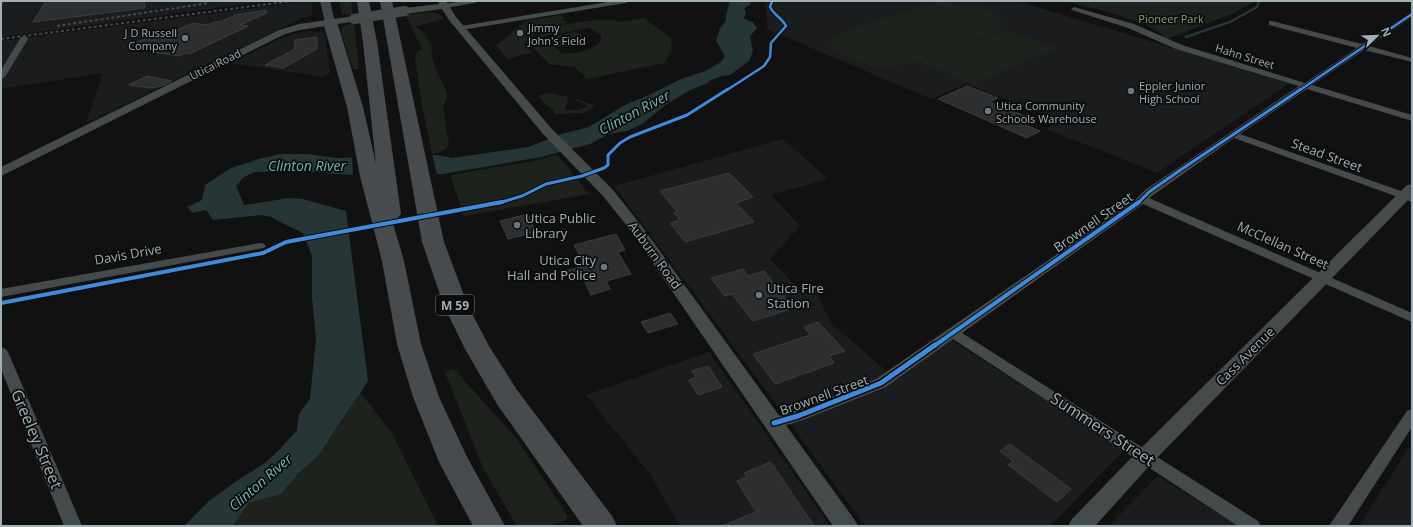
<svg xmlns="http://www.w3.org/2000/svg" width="1413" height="527" viewBox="0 0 1413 527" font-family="'Open Sans',sans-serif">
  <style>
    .built { fill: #1b1c1d }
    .green { fill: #1e221c; fill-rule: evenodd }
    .water { fill: #263536 }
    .pier { fill: #111112 }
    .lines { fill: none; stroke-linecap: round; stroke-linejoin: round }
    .stream { stroke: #263536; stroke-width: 2.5 }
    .building { fill: #2d2e30; stroke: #3a3d3f }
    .minor { fill: #454a4b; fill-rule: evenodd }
    .tertiary { fill: #454a4b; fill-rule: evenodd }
    .secondary { fill: #434749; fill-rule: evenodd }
    .motorway { fill: #484b4d; fill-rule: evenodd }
    .rail { stroke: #46494b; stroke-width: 2; stroke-dasharray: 3 2.5; stroke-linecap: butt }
    .tertiary-bridge { stroke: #454a4b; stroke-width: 10 }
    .cycleway-far3-casing { stroke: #0c0c0d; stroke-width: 4 }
    .cycleway-far2-casing { stroke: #0c0c0d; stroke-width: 5 }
    .cycleway-far1-casing { stroke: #0c0c0d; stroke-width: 6 }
    .cycleway-casing { stroke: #0c0c0d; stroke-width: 8 }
    .cycleway-far3 { stroke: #408adc; stroke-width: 2.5 }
    .cycleway-far2 { stroke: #408adc; stroke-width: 3 }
    .cycleway-far1 { stroke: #408adc; stroke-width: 4 }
    .cycleway { stroke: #408adc; stroke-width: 5 }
    .poi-dot { fill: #6e787c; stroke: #0c0c0d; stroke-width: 1.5 }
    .labels { text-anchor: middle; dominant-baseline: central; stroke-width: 3.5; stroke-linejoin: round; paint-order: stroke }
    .far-park-label { font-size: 11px; fill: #86a275; stroke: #0c0c0d }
    .far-poi-label { font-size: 11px; fill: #a0b0b5; stroke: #0c0c0d; text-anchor: start }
    .far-street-label { font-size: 11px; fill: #a0b0b5; stroke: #0c0c0d }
    .shield { fill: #0c0c0d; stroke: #747f83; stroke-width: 1 }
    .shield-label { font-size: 12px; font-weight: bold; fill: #a0b0b5 }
    .street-label { font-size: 13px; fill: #a0b0b5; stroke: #0c0c0d }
    .poi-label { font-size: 13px; fill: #a0b0b5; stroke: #0c0c0d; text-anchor: start }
    .water-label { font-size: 14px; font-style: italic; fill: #73b3b4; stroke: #0c0c0d }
    .near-street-label { font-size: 16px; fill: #a0b0b5; stroke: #0c0c0d }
  </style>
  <rect width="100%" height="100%" fill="#111112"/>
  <g class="built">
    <path d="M1,1H270L1,37Z"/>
    <path d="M307,1H312V15L300,19L86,123L103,73L1,89V41Z"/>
    <path d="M766,1H1016L1290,83L1157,173L1046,129L1058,120L966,84L931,99L767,29Z"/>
    <path d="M308,31L325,33L330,73L324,77L230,63L284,37Z"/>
    <path d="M783,139L828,179L771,195L800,226L770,259L804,295L815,289L831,323L897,380L951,340L1124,450L1050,526H865L723,332L614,186Z"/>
    <path d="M709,352L830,526H680L650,474L586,395Z"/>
    <path d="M1412,443V526H1359Z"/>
    <path d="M1158,476L1238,526H1109Z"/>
  </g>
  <g class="green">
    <path d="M339,1H351L353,15L342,14Z"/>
    <path d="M1065,1H1251V3L1232,14L1167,39C1151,20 1090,8 1065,1Z"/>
    <path d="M940,2L983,8L996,15L1004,24L997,31C964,44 907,72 873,66C858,63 844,55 830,49L832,38L865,24Z"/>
    <path d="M432,12L439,14L444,19L416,26L417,28L421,30L432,45C429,62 442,78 447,94V98L443,107L449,144C446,151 440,152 432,154L420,94L415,57L417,52L422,49L406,15Z"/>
    <path d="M561,15L565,19L562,20L569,23L543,28L524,44L532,53L520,55V56L507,59L496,45L526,21Z"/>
    <path d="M643,18L671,38L672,50L664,63L587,79L575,67L549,64L529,43C535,39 540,33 546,30C556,24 610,16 619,22ZM589,28L601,35V41C592,52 574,53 562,54L547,39L542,38L545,36Z"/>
    <path d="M354,23L359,69H353L341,32L343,26Z"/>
    <path d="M1005,30L1057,48L973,84L920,62Z"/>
    <path d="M574,32L579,33L587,41L585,43L562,47H557L549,38L551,37Z"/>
    <path d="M549,93L570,97L567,98L568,99L565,110H580L588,106L572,97L595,106L584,113L554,114V109L547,106L538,95Z"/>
    <path d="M557,155C569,167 578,181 589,194L464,216L450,175L533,161Z"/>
    <path d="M454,369L517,439L567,515L568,518L566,520L548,526H517L483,468L445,372Z"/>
    <path d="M360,392L392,433L438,526H233L249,503L281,494L298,474L319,455L347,414Z"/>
  </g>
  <path class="water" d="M730,1H751L750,5L747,6L744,9L746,12L744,19L753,22L757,28L750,36L753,51L749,61L730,75L722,76L709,81L708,83L690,90L664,106L642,124L627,131L609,134L590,144L541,157L443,174L351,175L295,171L254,172L244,177L236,186L244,205L289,198L303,199L346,211L368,381L319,455L298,474L281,494L249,503L233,526H184L209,501L238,480L265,463L281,448L297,430L299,414L310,399L316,338L312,298V256L303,233L282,223L271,217L262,215L213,220L206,210L193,213L187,207L202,200L205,185L231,168L259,159L280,154H308L336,158L437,155L452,158L528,147L562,134L589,127L625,105L649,95L681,79L705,71L721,62L725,56L716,41L720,28L726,21V15Z"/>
  <path class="pier" d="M432,154L437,175L353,177L352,155Z"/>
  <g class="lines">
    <path class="stream" d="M1186,37L1230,22L1257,7L1259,1"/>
  </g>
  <g class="building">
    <path d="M46,1H144L145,8L33,22Z"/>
    <path d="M266,10L267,13L240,25L248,26L189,54L185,53L179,56L152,52L157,49L130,45L159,33L167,34L193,23L207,25L215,22H219L236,15Z"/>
    <path d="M317,37V49L283,68L265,65L295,49V40Z"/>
    <path d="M147,76L172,81L162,86L151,88L129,85Z"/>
    <path d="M967,86L998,98L990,102L1033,119L1024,124L1040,131L1027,138L938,99Z"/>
    <path d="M729,173L753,197L736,203L754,222L685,242L670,223L680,220L674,213L677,212L660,191Z"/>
    <path d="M528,214L536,232L508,239L500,221Z"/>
    <path d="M616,234L625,250L618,252L631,274L606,281L610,289L591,295L583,278L573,281L568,270L585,266L574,245Z"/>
    <path d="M743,269L748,276L764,271L794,308L753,321L732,294L725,296L711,278Z"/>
    <path d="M670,313L678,324L648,333L641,322Z"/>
    <path d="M818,322L845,351L829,356L834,363L775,384L753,354L810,335L804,327Z"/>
    <path d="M708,366L722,387L698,395L689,380L696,377L692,371Z"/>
    <path d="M1010,444L1071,489L1057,502L1008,465L1013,461L1000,451Z"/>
    <path d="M771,462L814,526H722L756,512L737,481L747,477L744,473Z"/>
  </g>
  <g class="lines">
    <g class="minor">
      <path d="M463,1H478L475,3L445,8L442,6L445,4Z"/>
      <path d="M614,1H629L626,3L461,30L457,28L461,26Z"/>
      <path d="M1074,7L1134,24L1182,45L1305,83L1357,48L1269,25V21H1272L1362,44L1412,12V17L1369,46L1412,58V62L1364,50L1312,85L1412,115V121L1307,89L1240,134L1412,195V202L1234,138L1149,198L1412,313V322L1143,204L962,333L1258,521L1261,526H1238L953,339L886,387L803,420L774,429L769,427L766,423L769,419L794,411L876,379L1134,201L1145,190L1299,86L1176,49L1128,28L1072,10L1071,9Z"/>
      <path d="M21,37H27L28,39L5,77L1,79V70Z"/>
      <path d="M260,243L264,244L266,246L264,248L1,297V289Z"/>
      <path d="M1,347L6,349L8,352L82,526H64L1,369Z"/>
      <path d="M1412,409V427L1348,526H1329L1407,411Z"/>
    </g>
    <g class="tertiary">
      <path d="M438,1H446L456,17L551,128L613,190L641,225L854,519L858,526H833L631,231L603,196L543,134L449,20L442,9L405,14L400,11L405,8L439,4Z"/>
      <path d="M354,16L357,17L359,19L357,21L300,30L285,34L1,176V167L279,30L299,24Z"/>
      <path d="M1412,184V196L1152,463L1095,526H1068L1072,519L1138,451L1407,185Z"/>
    </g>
    <path class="secondary" d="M320,1H330L335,22L334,24H326L325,22Z"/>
    <g class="motorway">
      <path d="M357,1H369L377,42L401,214L398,218L392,220L404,261L421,344L439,397L467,457L505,526H473L439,462L413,397L397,344L382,261L360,176L347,107L323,22L325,19H335L337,22L363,107L376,164L363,42Z"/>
      <path d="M380,1H392L444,242L468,306L489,346L517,390L612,516L617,526H583L497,404L465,349L444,306L422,242Z"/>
    </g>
    <g class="rail">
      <path d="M57,26L209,3"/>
      <path d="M1,39L292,1"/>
    </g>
    <path class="tertiary-bridge" d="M354,19L405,11"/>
    <defs>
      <g id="cycleway-far3">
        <path d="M727,90L764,66L770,57L771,43L786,26C782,18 774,15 770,7L772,1"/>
        <path d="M1300,90L1412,14"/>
      </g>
      <g id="cycleway-far2">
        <path d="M499,203L522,196L546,184L582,176L604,168L608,165V155L620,143L630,137L687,115L728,89"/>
        <path d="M1138,203L1149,192L1179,171L1301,89"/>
      </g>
      <g id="cycleway-far1">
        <path d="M1,303L263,253L286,242L502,202"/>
        <path d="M934,346L1139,202"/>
      </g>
      <path id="cycleway" d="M774,423L798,416L881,383L935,345"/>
    </defs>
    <use href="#cycleway-far3" class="cycleway-far3-casing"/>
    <use href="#cycleway-far2" class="cycleway-far2-casing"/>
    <use href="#cycleway-far1" class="cycleway-far1-casing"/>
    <use href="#cycleway" class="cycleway-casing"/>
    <use href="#cycleway-far3" class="cycleway-far3"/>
    <use href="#cycleway-far2" class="cycleway-far2"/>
    <use href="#cycleway-far1" class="cycleway-far1"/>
    <use href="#cycleway" class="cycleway"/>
  </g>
  <g class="poi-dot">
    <circle cx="520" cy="33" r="4"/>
    <circle cx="185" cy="38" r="4"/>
    <circle cx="1131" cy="91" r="4"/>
    <circle cx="988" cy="111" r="4"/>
    <circle cx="517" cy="225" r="4"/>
    <circle cx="604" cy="267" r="4"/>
    <circle cx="759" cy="295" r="4"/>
  </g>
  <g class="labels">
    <g class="far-park-label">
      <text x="1171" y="18">Pioneer Park</text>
    </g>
    <g class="far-poi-label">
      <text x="528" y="27">Jimmy<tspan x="528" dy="13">John's Field</tspan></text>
      <text x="177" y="32" text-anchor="end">J D Russell<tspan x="177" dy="13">Company</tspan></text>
      <text x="1139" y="85">Eppler Junior<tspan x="1139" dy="13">High School</tspan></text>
      <text x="996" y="105">Utica Community<tspan x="996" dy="13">Schools Warehouse</tspan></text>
    </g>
    <g class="far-street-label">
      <text transform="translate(1245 56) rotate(17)">Hahn Street</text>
      <text transform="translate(215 64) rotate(-26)">Utica Road</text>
    </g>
    <rect class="shield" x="436" y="295" width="38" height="20" rx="3"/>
    <g class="shield-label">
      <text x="455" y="305">M 59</text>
    </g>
    <g class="street-label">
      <text transform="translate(1327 155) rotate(20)">Stead Street</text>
      <text transform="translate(1093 222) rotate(-35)">Brownell Street</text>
      <text transform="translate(1283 245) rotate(24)">McClellan Street</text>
      <text transform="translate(128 254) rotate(-10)">Davis Drive</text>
      <text transform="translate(655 255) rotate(54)">Auburn Road</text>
      <text transform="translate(1245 356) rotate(-45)">Cass Avenue</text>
      <text transform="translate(824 395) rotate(-20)">Brownell Street</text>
    </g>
    <g class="poi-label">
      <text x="525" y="218">Utica Public<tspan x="525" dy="15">Library</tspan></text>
      <text x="596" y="260" text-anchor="end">Utica City<tspan x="596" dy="15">Hall and Police</tspan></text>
      <text x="767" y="288">Utica Fire<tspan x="767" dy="15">Station</tspan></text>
    </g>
    <g class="water-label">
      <text transform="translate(634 112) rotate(-28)">Clinton River</text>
      <text x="307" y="165">Clinton River</text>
      <text transform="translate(260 482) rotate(-41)">Clinton River</text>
    </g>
    <g class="near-street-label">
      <text transform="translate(1103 429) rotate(33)">Summers Street</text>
      <text transform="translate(37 439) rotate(67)">Greeley Street</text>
    </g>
  </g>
  <rect width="1413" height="527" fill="none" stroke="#a0b0b5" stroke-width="4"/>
  <g transform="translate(1377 36) rotate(67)" stroke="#0c0c0d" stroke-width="3" paint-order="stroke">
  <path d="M0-3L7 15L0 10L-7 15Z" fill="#a0b0b5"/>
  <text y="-6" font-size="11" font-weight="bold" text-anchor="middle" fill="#a0b0b5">N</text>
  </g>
</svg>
